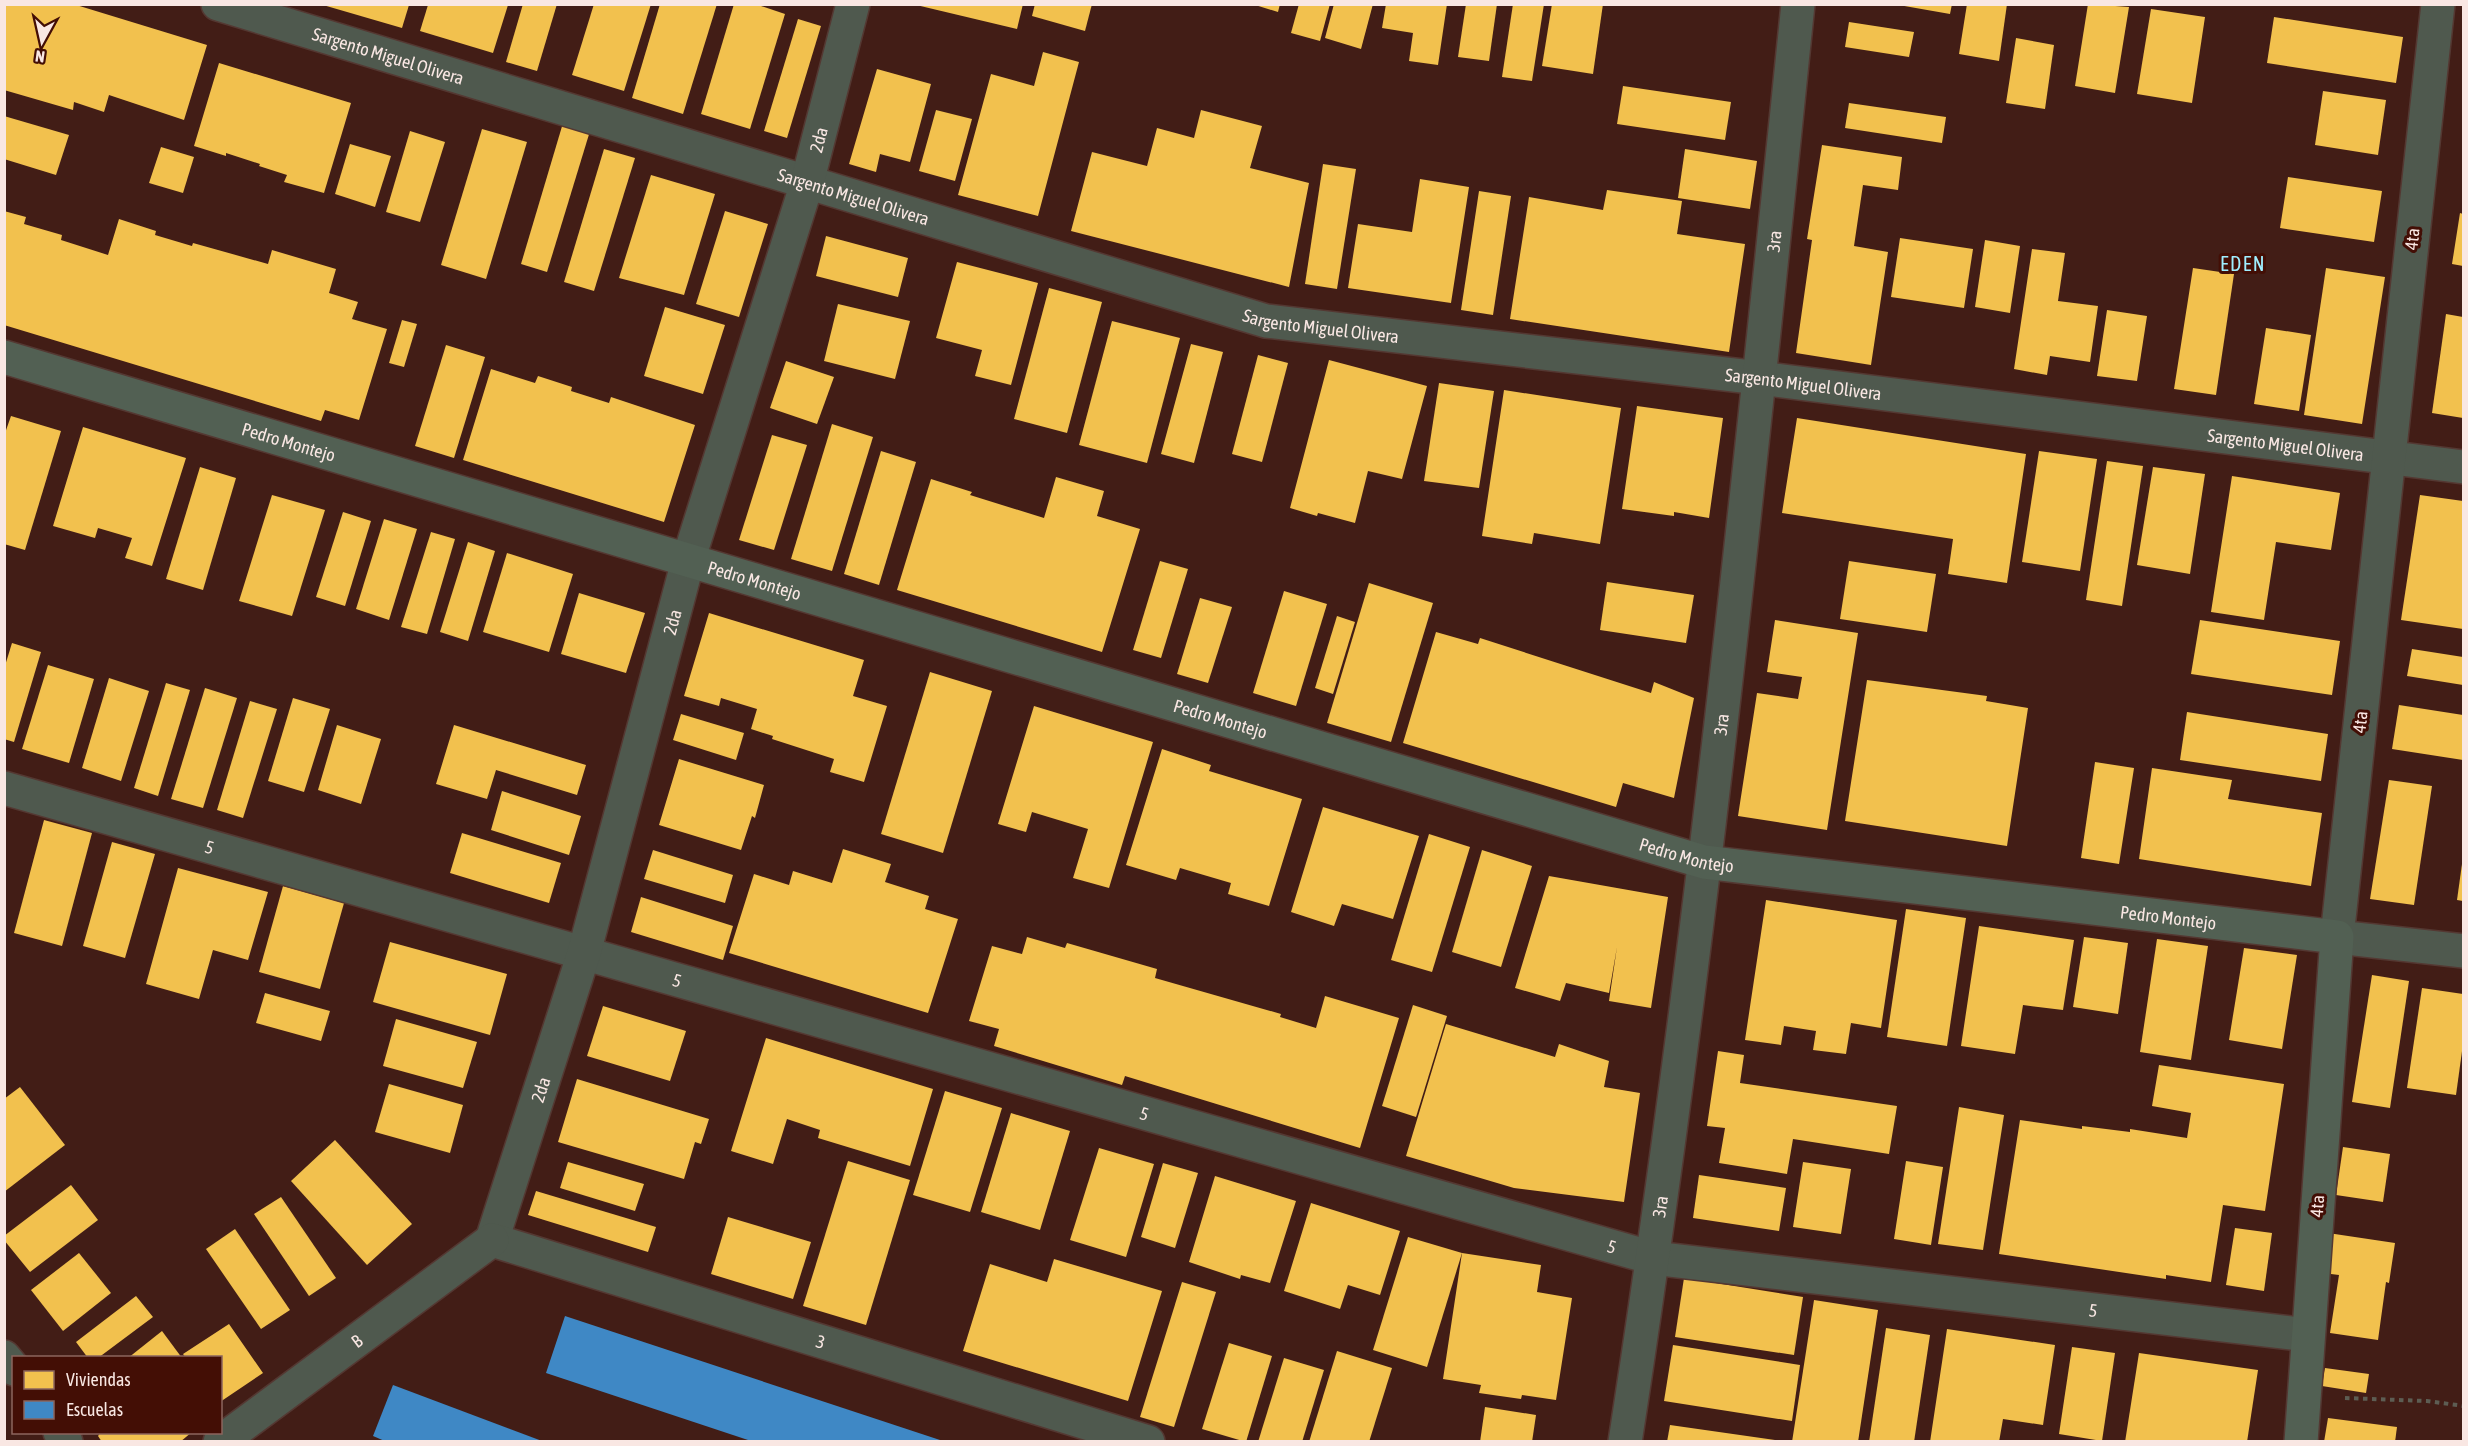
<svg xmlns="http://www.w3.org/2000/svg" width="2468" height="1446" viewBox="0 0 2468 1446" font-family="'Asap Condensed',sans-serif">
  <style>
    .homes { fill: #f2c14e }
    .schools { fill: #3f88c5 }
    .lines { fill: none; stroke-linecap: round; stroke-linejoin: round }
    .street-casing { stroke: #543832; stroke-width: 36 }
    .secondary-casing { stroke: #543832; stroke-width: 36 }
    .path { stroke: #5d5d53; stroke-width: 4; stroke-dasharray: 4.5 4.5; stroke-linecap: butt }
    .street { stroke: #4f594e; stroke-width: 33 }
    .secondary { stroke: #526053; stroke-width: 33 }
    .labels { text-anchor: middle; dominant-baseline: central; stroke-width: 6; stroke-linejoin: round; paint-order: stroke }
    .street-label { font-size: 18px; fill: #f9e7e3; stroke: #430e05 }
    .neighbourhood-label { font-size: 20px; letter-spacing: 1.5px; fill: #9feeff; stroke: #430e05 }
  </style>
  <rect width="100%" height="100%" fill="#421d16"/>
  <g class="homes">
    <path d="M4,4H73L207,45L184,120L109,95L104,112L74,102L73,110L4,90Z"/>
    <path d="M523,4H557L537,71L506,62Z"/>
    <path d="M594,4H651L624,91L572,75Z"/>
    <path d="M660,4H717L683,114L632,98Z"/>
    <path d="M734,4H755L785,14L750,129L701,114Z"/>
    <path d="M912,4H1023L1017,29Z"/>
    <path d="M1035,4H1092L1085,31L1032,16Z"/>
    <path d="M1252,4H1280L1278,12Z"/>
    <path d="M1299,4H1330L1320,41L1291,33Z"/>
    <path d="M1334,4H1373L1361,49L1325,38Z"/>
    <path d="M1386,4H1447L1438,65L1409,61L1413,33L1382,28Z"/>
    <path d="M1466,4H1497L1489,61L1458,57Z"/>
    <path d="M1513,4H1544L1532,81L1502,77Z"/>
    <path d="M1552,4H1603L1593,74L1542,66Z"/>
    <path d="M1893,4H1952L1950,14Z"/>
    <path d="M1967,4H2007L1999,61L1959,54Z"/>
    <path d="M2088,4L2129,7L2115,93L2075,86Z"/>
    <path d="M323,5H409L402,28Z"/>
    <path d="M428,5H508L493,53L420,31Z"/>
    <path d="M2151,9L2205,17L2192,103L2137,94Z"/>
    <path d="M2274,17L2403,37L2396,83L2267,63Z"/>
    <path d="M798,19L821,26L787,138L764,131Z"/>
    <path d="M1849,22L1914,32L1909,57L1845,47Z"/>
    <path d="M2016,38L2054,45L2045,109L2006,103Z"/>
    <path d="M1043,52L1079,62L1038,216L958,195L991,74L1034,86Z"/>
    <path d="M219,63L351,103L324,193L284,182L287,175L259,166L260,164L226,153V156L194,146Z"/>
    <path d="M877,69L931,84L910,162L880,154L876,172L849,164Z"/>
    <path d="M1623,86L1731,102L1725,140L1617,124Z"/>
    <path d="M2323,91L2386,100L2378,155L2315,145Z"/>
    <path d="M1849,103L1946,117L1942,143L1845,128Z"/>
    <path d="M936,110L972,119L955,181L919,171Z"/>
    <path d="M1201,110L1262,126L1250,168L1309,183L1289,287L1071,231L1092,152L1147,166L1157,128L1194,138Z"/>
    <path d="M4,116L69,135L56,175L4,159Z"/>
    <path d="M563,123L590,131L547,272L521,264Z"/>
    <path d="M482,129L527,142L486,279L441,265Z"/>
    <path d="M410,131L445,142L420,222L386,212Z"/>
    <path d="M350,144L391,156L375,207L335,194Z"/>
    <path d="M1822,145L1902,157L1898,190L1863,185L1854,246L1888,252L1871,365L1796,353L1812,240L1807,239Z"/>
    <path d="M161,147L194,157L183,193L149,183Z"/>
    <path d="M604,149L635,158L594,291L564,282Z"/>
    <path d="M1685,149L1757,161L1750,209L1678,198Z"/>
    <path d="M1323,164L1356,169L1337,289L1305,284Z"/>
    <path d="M651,175L715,194L684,295L619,278Z"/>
    <path d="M2288,177L2382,191L2374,242L2280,228Z"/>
    <path d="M1420,179L1469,187L1451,303L1348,288L1358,224L1412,232Z"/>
    <path d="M1607,190L1682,201L1677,234L1745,244L1729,352L1510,319L1529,197L1603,210Z"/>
    <path d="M1479,191L1511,196L1493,315L1461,310Z"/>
    <path d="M4,211L26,217L24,224L62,235L61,240L108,255L119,219L156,231L155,235L192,246L193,243L268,264L272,250L336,269L329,293L358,302L352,319L387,329L359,420L325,410L321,421L4,325Z"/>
    <path d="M725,211L768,224L739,317L696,304Z"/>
    <path d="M2460,213L2463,214V266L2452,264Z"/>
    <path d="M826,236L908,258L898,297L816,276Z"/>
    <path d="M1900,238L1973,249L1964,308L1891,297Z"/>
    <path d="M1985,240L2020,246L2010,313L1975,307Z"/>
    <path d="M2032,249L2065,253L2058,301L2098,306L2090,362L2050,356L2047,375L2014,369Z"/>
    <path d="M957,262L1038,283L1011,385L975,376L982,350L936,338Z"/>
    <path d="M2193,268L2234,274L2216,395L2174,389Z"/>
    <path d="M2326,268L2385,277L2362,424L2304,415Z"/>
    <path d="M1049,288L1102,302L1067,433L1014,419Z"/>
    <path d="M838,304L910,321L895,379L824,361Z"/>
    <path d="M665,307L725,325L703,394L644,376Z"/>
    <path d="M2107,310L2147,316L2137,381L2097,376Z"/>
    <path d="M2446,314L2463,317V418L2432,413Z"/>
    <path d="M402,320L417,324L404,367L389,363Z"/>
    <path d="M1112,321L1180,338L1147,463L1079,445Z"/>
    <path d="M2266,328L2311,335L2299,411L2254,404Z"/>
    <path d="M1191,344L1223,352L1194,463L1161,454Z"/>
    <path d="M446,345L485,357L454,458L415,446Z"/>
    <path d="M1258,355L1288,363L1262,462L1232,454Z"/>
    <path d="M1329,360L1427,386L1402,479L1368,471L1355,523L1318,513L1317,516L1290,508Z"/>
    <path d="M786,361L834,377L817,424L770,408Z"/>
    <path d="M491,369L535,383L538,376L572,387L571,391L609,403L611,397L695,425L664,522L463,460Z"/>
    <path d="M1439,383L1494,391L1479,488L1424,481Z"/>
    <path d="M1504,390L1621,408L1600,544L1534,533L1532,544L1482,536Z"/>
    <path d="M1637,406L1723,418L1709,518L1674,512V516L1622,509Z"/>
    <path d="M11,416L61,431L25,550L4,544V436Z"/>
    <path d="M1797,418L2026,454L2007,583L1948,574L1953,539L1782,513Z"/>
    <path d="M832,424L873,437L832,571L791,559Z"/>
    <path d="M83,427L186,458L152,566L125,558L132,538L98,528L95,538L53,526Z"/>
    <path d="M772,435L807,445L774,550L739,540Z"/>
    <path d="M881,451L916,462L879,585L844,574Z"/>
    <path d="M2039,451L2097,459L2080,571L2022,562Z"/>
    <path d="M2107,461L2143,466L2122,606L2086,600Z"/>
    <path d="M200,467L236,478L203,590L166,579Z"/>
    <path d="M2153,467L2205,474L2190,574L2137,565Z"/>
    <path d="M2232,476L2340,493L2331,550L2276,542L2264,620L2211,612Z"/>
    <path d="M1056,477L1104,491L1097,516L1140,529L1102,652L897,590L931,479L972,492L970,495L1044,518Z"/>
    <path d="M272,495L325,510L292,616L239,601Z"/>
    <path d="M2420,495L2463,501V629L2401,620Z"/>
    <path d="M343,512L371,521L345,606L316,597Z"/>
    <path d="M384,519L417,529L389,620L356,609Z"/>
    <path d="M431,532L455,539L427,634L401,627Z"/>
    <path d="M468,542L495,551L468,641L440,632Z"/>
    <path d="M507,553L573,574L549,652L483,632Z"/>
    <path d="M1160,561L1188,569L1161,658L1133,650Z"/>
    <path d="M1849,561L1936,574L1927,632L1840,619Z"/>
    <path d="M1607,582L1694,595L1686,643L1600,630Z"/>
    <path d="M1369,583L1433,603L1391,742L1327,723Z"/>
    <path d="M1284,591L1327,604L1296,706L1253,693Z"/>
    <path d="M579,593L645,613L626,673L561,654Z"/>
    <path d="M1200,598L1232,607L1208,683L1177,674Z"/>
    <path d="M709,613L864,660L853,696L887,706L864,782L830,772L834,759L772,739L773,736L751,729L757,709L721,698L719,706L684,696Z"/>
    <path d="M1337,616L1355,622L1333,694L1315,688Z"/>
    <path d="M1775,620L1858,633L1827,830L1738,816L1757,693L1798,699L1802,677L1767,672Z"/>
    <path d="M2200,620L2340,641L2332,695L2191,674Z"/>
    <path d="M1436,632L1478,644L1480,638L1651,693L1654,682L1694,698L1674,798L1623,783L1616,807L1403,743Z"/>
    <path d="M12,643L41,652L14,742L4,739V669Z"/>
    <path d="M2412,649L2463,657V685L2407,676Z"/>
    <path d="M48,665L94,679L69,763L22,749Z"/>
    <path d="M930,672L992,691L943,853L881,834Z"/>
    <path d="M109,678L149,691L121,781L82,768Z"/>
    <path d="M1867,680L1987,696L1986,701L2028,708L2007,846L1845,821Z"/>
    <path d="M166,683L190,690L158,796L134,788Z"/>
    <path d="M205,688L237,698L203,808L171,799Z"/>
    <path d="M293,698L330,709L304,792L268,781Z"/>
    <path d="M250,701L277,709L243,818L217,810Z"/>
    <path d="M2399,705L2463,715V760L2392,749Z"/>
    <path d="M1034,706L1153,742L1109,888L1073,878L1088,829L1032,812L1026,832L998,824Z"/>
    <path d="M2187,712L2328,734L2321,781L2180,760Z"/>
    <path d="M681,714L744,733L736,760L673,740Z"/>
    <path d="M337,725L381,739L361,804L318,790Z"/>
    <path d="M454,725L586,765L577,795L496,770L487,799L436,784Z"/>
    <path d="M1162,749L1211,765L1209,771L1302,799L1269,906L1228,894L1231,883L1180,868L1176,880L1126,865Z"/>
    <path d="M679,759L764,785L755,818L752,816L741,850L659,825Z"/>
    <path d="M2095,762L2134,768L2119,864L2081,858Z"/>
    <path d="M2152,768L2232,780L2228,799L2322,813L2311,886L2139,859Z"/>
    <path d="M2389,780L2432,786L2414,905L2370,899Z"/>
    <path d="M502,791L581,816L569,855L491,830Z"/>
    <path d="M1323,807L1419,836L1393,919L1342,904L1334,926L1291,912Z"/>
    <path d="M44,820L92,833L62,946L14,933Z"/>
    <path d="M462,833L561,863L549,903L450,873Z"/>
    <path d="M1429,834L1470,847L1432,972L1391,960Z"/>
    <path d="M112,842L155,854L125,958L83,946Z"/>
    <path d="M843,849L891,864L885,882L929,896L925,909L958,919L928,1013L729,953L754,874L789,885L793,871L832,883Z"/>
    <path d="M653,850L733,875L725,903L644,879Z"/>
    <path d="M1482,850L1532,866L1501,967L1452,952Z"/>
    <path d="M2462,864H2463V901L2457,900Z"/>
    <path d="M178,868L268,892L248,960L213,950L199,999L146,984Z"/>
    <path d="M1549,876L1668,897L1651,1008L1609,1001L1617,947L1609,993L1566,983L1560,1001L1515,988Z"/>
    <path d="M283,886L344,903L320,989L259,972Z"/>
    <path d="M641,897L733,926L723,960L631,932Z"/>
    <path d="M1766,900L1897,920L1881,1028L1851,1023L1846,1054L1813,1050L1816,1031L1784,1026L1781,1045L1745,1040Z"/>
    <path d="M1906,909L1966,918L1947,1046L1887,1037Z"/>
    <path d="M1979,926L2074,940L2063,1010L2023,1005L2015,1054L1961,1046Z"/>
    <path d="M1027,937L1065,948L1067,943L1157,969L1155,978L1281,1014L1280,1017L1316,1028L1325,996L1399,1018L1360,1148L1125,1076L1122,1085L994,1046L999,1029L969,1021L992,946L1022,954Z"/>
    <path d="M2084,937L2128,943L2118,1014L2073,1007Z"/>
    <path d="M2157,939L2208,946L2191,1060L2140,1052Z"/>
    <path d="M390,942L507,974L490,1035L373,1002Z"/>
    <path d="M2244,948L2297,955L2282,1049L2229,1040Z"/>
    <path d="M2372,975L2409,981L2390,1108L2352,1102Z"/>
    <path d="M2422,988L2463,994V1044L2456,1095L2407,1088Z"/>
    <path d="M265,993L330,1011L321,1041L256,1023Z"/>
    <path d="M1413,1005L1447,1016L1416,1117L1382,1106Z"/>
    <path d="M603,1006L686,1031L670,1081L587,1056Z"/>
    <path d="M396,1019L477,1042L463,1088L383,1066Z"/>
    <path d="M1446,1024L1555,1057L1559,1044L1609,1061L1604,1087L1640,1093L1624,1202L1514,1188L1406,1156Z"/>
    <path d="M766,1038L933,1089L910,1166L818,1138L820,1130L787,1119L773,1164L731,1151Z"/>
    <path d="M1718,1051L1744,1055L1740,1083L1897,1106L1889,1154L1793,1139L1787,1174L1719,1163L1725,1128L1707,1126Z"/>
    <path d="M2159,1065L2284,1084L2265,1211L2223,1205L2211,1282L2166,1275V1279L1999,1254L2020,1120L2082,1129V1126L2130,1132V1129L2187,1138L2191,1113L2152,1106Z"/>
    <path d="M577,1079L709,1119L701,1144L695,1142L684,1179L558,1142Z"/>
    <path d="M389,1084L463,1105L450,1153L375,1132Z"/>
    <path d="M20,1087L65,1145L4,1192V1099Z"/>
    <path d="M945,1091L1002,1108L970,1212L913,1195Z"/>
    <path d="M1959,1107L2004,1115L1983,1250L1938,1244Z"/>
    <path d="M1011,1113L1070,1131L1040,1230L981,1212Z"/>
    <path d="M335,1140L412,1224L367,1265L291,1181Z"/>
    <path d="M2343,1147L2390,1154L2383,1202L2336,1195Z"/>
    <path d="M1099,1148L1154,1164L1126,1257L1070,1240Z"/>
    <path d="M848,1161L910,1180L866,1325L803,1306Z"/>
    <path d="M1906,1161L1943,1167L1931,1245L1894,1239Z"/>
    <path d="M568,1162L644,1184L635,1211L560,1188Z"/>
    <path d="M1803,1162L1851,1169L1841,1234L1793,1227Z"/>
    <path d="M1163,1163L1198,1173L1175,1248L1141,1237Z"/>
    <path d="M1699,1175L1786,1188L1779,1231L1693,1218Z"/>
    <path d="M1215,1176L1296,1201L1270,1283L1241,1275L1240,1279L1189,1262Z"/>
    <path d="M71,1185L98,1220L30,1272L4,1240V1236Z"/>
    <path d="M536,1191L656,1227L648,1252L528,1215Z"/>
    <path d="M281,1197L336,1278L309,1296L254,1214Z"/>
    <path d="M1311,1203L1400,1231L1380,1295L1348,1285L1340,1309L1284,1291Z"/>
    <path d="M728,1217L811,1242L793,1299L711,1274Z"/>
    <path d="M2235,1228L2272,1233L2264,1291L2226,1285Z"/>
    <path d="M235,1229L290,1310L261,1329L206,1249Z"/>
    <path d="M2328,1233L2395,1243L2389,1283L2386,1282L2378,1340L2330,1333L2339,1275L2323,1273Z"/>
    <path d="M1408,1237L1462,1253L1427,1367L1373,1350Z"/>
    <path d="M79,1253L111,1293L63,1331L31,1290Z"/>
    <path d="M1462,1253L1541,1265L1537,1292L1572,1298L1556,1400L1522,1395L1521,1399L1479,1393L1481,1385L1443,1379Z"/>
    <path d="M1054,1259L1162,1291L1128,1401L963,1351L990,1264L1047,1282Z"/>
    <path d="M1684,1278L1803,1297L1794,1355L1675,1337Z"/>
    <path d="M1182,1282L1216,1292L1174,1427L1140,1417Z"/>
    <path d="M136,1296L153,1317L98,1358H88L76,1342Z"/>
    <path d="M1814,1300L1878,1310L1858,1442H1792Z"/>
    <path d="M229,1324L263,1373L220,1402V1358H186L183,1354Z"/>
    <path d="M1886,1328L1930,1335L1914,1442H1869Z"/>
    <path d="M1947,1329L2055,1345L2043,1425L2003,1419L1999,1442H1930Z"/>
    <path d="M162,1331L182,1358H128Z"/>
    <path d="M1229,1343L1272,1356L1246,1442L1202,1429Z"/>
    <path d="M1673,1345L1800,1365L1792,1421L1664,1401Z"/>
    <path d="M2072,1347L2115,1353L2102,1441L2059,1434Z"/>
    <path d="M1337,1351L1392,1368L1369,1442H1309Z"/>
    <path d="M2139,1353L2258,1370L2247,1442H2125Z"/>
    <path d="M1284,1358L1324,1370L1302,1442H1258Z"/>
    <path d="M2325,1368L2369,1374L2366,1393L2322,1386Z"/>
    <path d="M1485,1407L1536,1415L1532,1442H1480Z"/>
    <path d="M2328,1418L2397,1427L2395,1442H2324Z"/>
    <path d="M1670,1425L1775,1440V1442H1667Z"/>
    <path d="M101,1432H192L180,1442H102L98,1436Z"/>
  </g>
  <g class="schools">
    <path d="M565,1316L943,1441L942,1442H754L546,1373Z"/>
    <path d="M393,1385L542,1441V1442H387L373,1436Z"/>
  </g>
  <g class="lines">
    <defs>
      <g id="street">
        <path id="s1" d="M218,4L1266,321L1760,378L2464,467"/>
        <path d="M2438,4L2337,937L2464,951"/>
        <path id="s2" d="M4,788L1653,1258L2308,1335"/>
        <path id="s3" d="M492,1240L584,953L688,561L807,183L853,4"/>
        <path id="s4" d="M492,1240L1148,1442"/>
        <path d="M4,1357L14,1369"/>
        <path d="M60,1432L66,1442"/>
        <path id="s5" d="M220,1442L492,1240"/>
        <path id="s6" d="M1625,1442C1699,965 1749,484 1798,4"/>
      </g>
      <g id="secondary">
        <path id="s7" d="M4,357L1704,862L2337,937L2301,1442"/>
      </g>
    </defs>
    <use href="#street" class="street-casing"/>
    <use href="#secondary" class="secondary-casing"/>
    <path class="path" d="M2345,1398L2427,1401L2464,1406"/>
    <use href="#street" class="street"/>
    <use href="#secondary" class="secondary"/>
  </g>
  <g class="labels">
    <g class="street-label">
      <text stroke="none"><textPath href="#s1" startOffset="178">Sargento Miguel Olivera</textPath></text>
      <text stroke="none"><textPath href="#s3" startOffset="1148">2da</textPath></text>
      <text stroke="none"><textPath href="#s1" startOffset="664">Sargento Miguel Olivera</textPath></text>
      <text transform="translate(2412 239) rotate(-84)">4ta</text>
      <text stroke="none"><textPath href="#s6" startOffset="1210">3ra</textPath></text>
      <text stroke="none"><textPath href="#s1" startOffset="1150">Sargento Miguel Olivera</textPath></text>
      <text stroke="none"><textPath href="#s1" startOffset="1636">Sargento Miguel Olivera</textPath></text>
      <text stroke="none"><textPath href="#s7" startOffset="297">Pedro Montejo</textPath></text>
      <text stroke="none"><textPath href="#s1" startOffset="2122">Sargento Miguel Olivera</textPath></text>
      <text stroke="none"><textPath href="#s7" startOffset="783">Pedro Montejo</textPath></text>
      <text stroke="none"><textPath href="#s3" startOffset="644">2da</textPath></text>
      <text stroke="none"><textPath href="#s7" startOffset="1269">Pedro Montejo</textPath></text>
      <text transform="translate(2360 722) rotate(-84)">4ta</text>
      <text stroke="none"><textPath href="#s6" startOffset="724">3ra</textPath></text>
      <text stroke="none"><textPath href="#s2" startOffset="214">5</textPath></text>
      <text stroke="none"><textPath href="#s7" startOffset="1755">Pedro Montejo</textPath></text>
      <text stroke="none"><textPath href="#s7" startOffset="2241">Pedro Montejo</textPath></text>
      <text stroke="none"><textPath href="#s2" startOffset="700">5</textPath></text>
      <text stroke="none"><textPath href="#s3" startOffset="158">2da</textPath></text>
      <text stroke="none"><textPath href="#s2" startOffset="1186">5</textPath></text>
      <text stroke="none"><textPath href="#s6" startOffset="238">3ra</textPath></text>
      <text transform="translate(2317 1206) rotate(-86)">4ta</text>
      <text stroke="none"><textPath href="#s2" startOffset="1672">5</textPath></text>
      <text stroke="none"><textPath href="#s2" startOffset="2158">5</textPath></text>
      <text stroke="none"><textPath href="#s5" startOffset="170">B</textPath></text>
      <text stroke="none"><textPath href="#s4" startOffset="344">3</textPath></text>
    </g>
    <g class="neighbourhood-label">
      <text x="2243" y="263">EDEN</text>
    </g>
  </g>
  <rect width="2468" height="1446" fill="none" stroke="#f9e7e3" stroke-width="12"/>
  <rect x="12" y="1356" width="210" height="78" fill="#430e05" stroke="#8c655e" stroke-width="1.5"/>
  <rect x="24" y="1371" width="30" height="18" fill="#f2c14e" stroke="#8c655e" stroke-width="1.5"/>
  <text x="66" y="1386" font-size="18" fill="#f9e7e3">Viviendas</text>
  <rect x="24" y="1401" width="30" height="18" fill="#3f88c5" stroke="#8c655e" stroke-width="1.5"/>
  <text x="66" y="1416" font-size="18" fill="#f9e7e3">Escuelas</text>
  <g transform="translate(42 42) rotate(188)" stroke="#430e05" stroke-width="4.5" paint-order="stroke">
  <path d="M0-4.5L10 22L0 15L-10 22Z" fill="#f9e7e3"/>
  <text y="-9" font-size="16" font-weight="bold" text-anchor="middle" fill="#f9e7e3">N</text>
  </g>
</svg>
